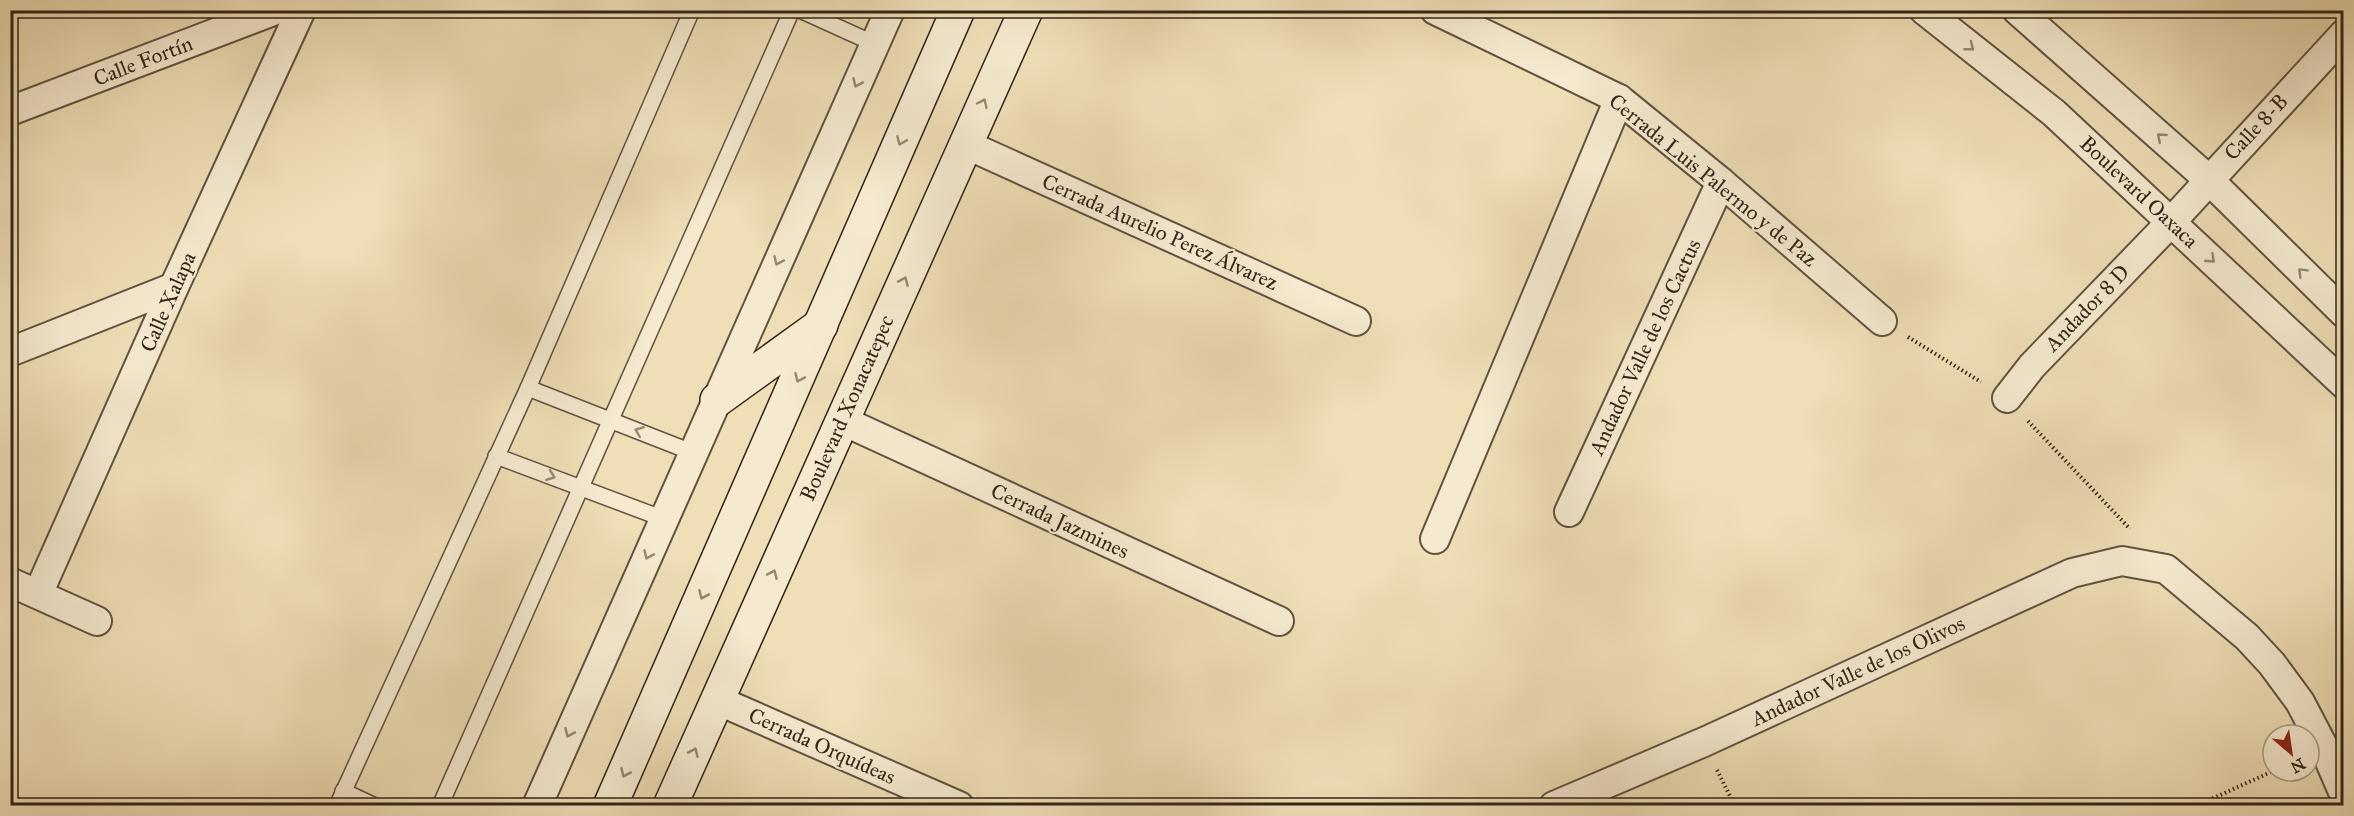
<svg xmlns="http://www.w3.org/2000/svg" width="2354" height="816" viewBox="0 0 2354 816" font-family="'IM FELL Great Primer',serif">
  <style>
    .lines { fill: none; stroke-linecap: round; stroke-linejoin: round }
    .lane-casing { stroke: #615340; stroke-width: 18 }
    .street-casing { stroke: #615340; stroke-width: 32 }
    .secondary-casing { stroke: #322518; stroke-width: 36 }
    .path { stroke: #322518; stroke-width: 4; stroke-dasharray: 1.5 3; stroke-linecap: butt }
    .lane { stroke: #f5ead0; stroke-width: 15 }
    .street { stroke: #f5ead0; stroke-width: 28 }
    .secondary { stroke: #f5ead0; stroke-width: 33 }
    .oneway { stroke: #948874 }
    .labels { text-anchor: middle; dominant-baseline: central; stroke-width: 4.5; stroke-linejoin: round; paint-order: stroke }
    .street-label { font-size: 21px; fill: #322518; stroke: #f5ead0 }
  </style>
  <rect width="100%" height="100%" fill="#efdeb6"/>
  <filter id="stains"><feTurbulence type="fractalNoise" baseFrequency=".00333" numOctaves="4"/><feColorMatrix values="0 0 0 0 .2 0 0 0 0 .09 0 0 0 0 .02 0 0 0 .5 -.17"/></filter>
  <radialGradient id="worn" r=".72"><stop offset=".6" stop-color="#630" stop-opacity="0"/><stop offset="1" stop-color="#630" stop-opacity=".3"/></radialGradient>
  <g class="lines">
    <defs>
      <g id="lane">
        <path d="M800,10L875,44"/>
        <path d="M528,388L694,453"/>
        <path d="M496,456L664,519"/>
        <path d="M343,791L375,806"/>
        <path d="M337,806L528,388L692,10"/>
        <path d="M440,806L792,10"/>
      </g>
      <g id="street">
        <path d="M1435,10L1619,99L1721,182L1882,321"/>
        <path d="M1924,10L2054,113L2344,384"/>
        <path d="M2017,10L2208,179L2344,313"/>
        <path d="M10,111L276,10"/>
        <path d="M965,144L1356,321"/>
        <path d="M10,352L174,287"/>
        <path d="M2007,398L2032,366L2171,222L2344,34"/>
        <path d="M841,420L1279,621"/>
        <path d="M1569,512L1721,182"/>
        <path d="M1435,539L1619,99"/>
        <path d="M10,582L97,621"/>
        <path d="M38,594L174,287L301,10"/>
        <path d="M717,700L959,806"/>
        <path d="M537,806L890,10"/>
        <path d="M1554,806L1704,742L2072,573L2122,561L2166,569L2247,637L2272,664L2300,702L2324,748L2344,794"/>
      </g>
      <g id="secondary">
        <path d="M717,400L821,325"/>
        <path d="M610,806L958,10"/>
        <path d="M670,806L1026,10"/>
      </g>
    </defs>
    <use href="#lane" class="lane-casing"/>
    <use href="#street" class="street-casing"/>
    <use href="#secondary" class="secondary-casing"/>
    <g class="path">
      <path d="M1908,337L1981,382"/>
      <path d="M2028,421L2130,529"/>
      <path d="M1717,770L1735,806"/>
      <path d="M2196,806L2273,771"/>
    </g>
    <use href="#lane" class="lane"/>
    <use href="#street" class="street"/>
    <use href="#secondary" class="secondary"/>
  </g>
  <defs><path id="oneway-chevron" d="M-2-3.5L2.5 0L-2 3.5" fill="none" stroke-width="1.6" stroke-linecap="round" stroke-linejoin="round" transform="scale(1.5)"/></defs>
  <g class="oneway">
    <use href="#oneway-chevron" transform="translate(1970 47) rotate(38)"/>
    <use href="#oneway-chevron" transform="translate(857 83) rotate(114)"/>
    <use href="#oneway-chevron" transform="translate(983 103) rotate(-65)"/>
    <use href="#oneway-chevron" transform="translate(2161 137) rotate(-139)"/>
    <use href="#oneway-chevron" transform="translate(901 141) rotate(113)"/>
    <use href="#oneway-chevron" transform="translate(2211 259) rotate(43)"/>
    <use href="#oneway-chevron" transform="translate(778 261) rotate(114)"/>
    <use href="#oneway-chevron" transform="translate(2302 272) rotate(-135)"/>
    <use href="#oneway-chevron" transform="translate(904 281) rotate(-66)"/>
    <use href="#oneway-chevron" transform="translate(799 378) rotate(114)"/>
    <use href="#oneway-chevron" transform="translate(639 431) rotate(-158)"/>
    <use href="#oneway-chevron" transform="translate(551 476) rotate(20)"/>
    <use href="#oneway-chevron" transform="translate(648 555) rotate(114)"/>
    <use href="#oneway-chevron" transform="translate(773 574) rotate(-66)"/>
    <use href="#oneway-chevron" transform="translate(703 595) rotate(114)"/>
    <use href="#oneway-chevron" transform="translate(569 733) rotate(114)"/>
    <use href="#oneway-chevron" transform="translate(694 752) rotate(-66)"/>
    <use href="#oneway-chevron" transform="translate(625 773) rotate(114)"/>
  </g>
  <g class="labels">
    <g class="street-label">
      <text transform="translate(143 61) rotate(-21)">Calle Fortín</text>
      <text transform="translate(2256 127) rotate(-47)">Calle 8-B</text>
      <text transform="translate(1713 180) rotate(39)">Cerrada Luis Palermo y de Paz</text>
      <text transform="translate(2139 192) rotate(43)">Boulevard Oaxaca</text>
      <text transform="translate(1160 232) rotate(24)">Cerrada Aurelio Perez Álvarez</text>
      <text transform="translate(168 302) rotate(-66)">Calle Xalapa</text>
      <text transform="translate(2087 308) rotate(-46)">Andador 8 D</text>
      <text transform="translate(1645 347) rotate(-65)">Andador Valle de los Cactus</text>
      <text transform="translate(847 408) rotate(-66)">Boulevard Xonacatepec</text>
      <text transform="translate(1060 521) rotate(25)">Cerrada Jazmines</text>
      <text transform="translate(1858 671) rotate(-25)">Andador Valle de los Olivos</text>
      <text transform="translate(822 746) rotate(24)">Cerrada Orquídeas</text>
    </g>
  </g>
  <rect width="2354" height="816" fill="none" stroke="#efdeb6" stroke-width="36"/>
  <rect x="12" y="12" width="2330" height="792" fill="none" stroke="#322518" stroke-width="3"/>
  <rect x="18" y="18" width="2318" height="780" fill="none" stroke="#322518" stroke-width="1.5"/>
  <g transform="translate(2291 753) rotate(151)"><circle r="28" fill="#f5ead0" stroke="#a79b86" stroke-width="1.5"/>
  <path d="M0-4.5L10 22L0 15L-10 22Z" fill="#8f2418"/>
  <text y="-9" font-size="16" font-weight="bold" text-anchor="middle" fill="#322518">N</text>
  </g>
  <rect width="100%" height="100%" filter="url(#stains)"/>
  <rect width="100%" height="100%" fill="url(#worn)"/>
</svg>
